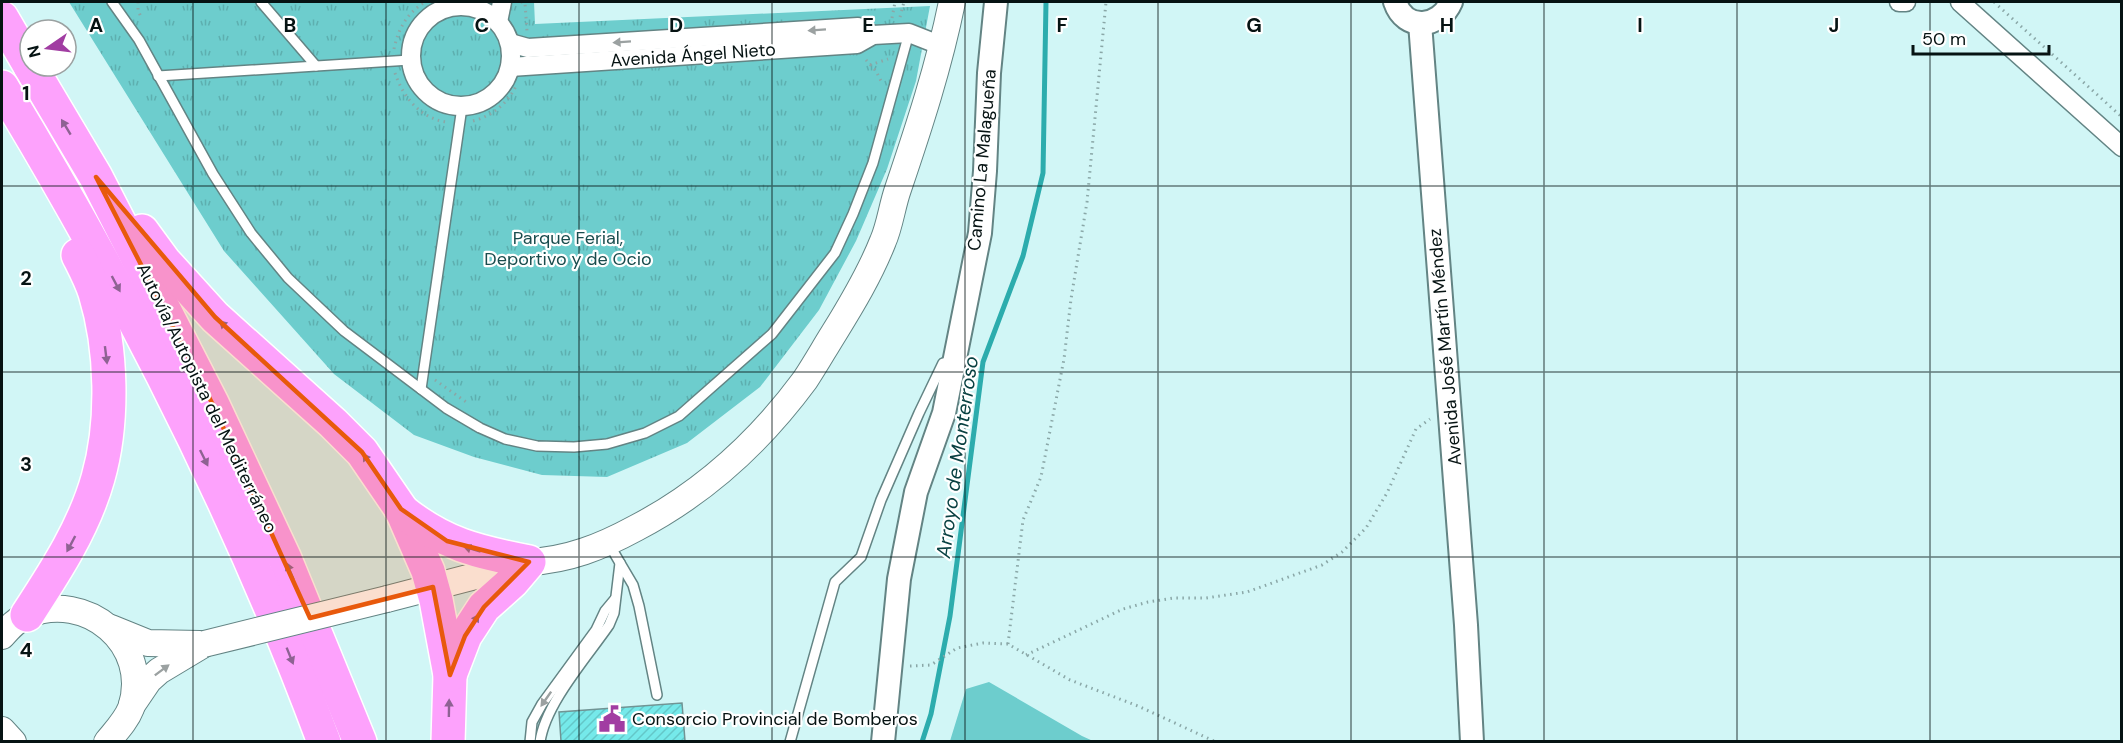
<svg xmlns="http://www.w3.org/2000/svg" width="2123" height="743" viewBox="0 0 2123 743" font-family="'DM Sans',sans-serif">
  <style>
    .grass { fill: #6dcdcd }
    .park { fill: url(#park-tufts) }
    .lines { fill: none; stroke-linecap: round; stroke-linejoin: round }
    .stream { stroke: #2cacad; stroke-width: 5 }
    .building { fill: url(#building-hatch); stroke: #719494; stroke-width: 1.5 }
    .service-casing { stroke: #638484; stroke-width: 12 }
    .minor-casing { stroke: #638484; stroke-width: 21 }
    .tertiary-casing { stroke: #638484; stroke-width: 26 }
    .secondary-casing { stroke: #638484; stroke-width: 28 }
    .motorway-casing { stroke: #fff; stroke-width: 36 }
    .path { stroke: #8aa7a7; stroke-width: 3; stroke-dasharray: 1.5 4.5; stroke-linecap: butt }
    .service { stroke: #fff; stroke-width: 9 }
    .minor { stroke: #fff; stroke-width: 18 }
    .tertiary { stroke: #fff; stroke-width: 22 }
    .secondary { stroke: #fff; stroke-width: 26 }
    .motorway { stroke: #fda2fc; stroke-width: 33 }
    .secondary-bridge-casing { stroke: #638484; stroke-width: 28; stroke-linecap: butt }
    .secondary-bridge { stroke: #fff; stroke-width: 26 }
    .oneway { fill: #9ba1a1 }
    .oneway2 { fill: #8e6293 }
    .marked { fill: #e8590c; fill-opacity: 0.2; stroke: #e8590c; stroke-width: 4.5; stroke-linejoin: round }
    .grid { fill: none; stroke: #061313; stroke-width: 1.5; stroke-opacity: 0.55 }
    .labels { text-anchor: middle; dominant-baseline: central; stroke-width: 4.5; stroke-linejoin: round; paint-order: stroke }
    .street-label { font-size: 18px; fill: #061313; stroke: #fff }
    .park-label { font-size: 18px; fill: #194d4e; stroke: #fff }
    .poi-label { font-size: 18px; fill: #061313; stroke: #fff; text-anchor: start }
    .water-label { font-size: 20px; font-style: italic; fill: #094142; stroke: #fff }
    .grid-label { font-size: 20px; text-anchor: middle; font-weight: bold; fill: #061313; stroke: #fff; stroke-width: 4.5; stroke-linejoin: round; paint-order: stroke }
  </style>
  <defs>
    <pattern id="park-tufts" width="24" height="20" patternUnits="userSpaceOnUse" patternTransform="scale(1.5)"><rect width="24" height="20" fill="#6dcdcd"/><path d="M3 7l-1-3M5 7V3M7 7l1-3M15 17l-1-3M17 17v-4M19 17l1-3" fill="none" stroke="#5dafaf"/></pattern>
    <pattern id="building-hatch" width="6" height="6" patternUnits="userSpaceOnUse" patternTransform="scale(1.5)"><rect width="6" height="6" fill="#75e9ea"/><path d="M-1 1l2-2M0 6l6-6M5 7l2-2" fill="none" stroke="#64c7c8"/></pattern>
  </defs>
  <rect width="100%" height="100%" fill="#d1f6f6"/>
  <path class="grass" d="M989,682L1082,736L1093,741H950L966,689Z"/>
  <path class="park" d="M69,2H534L535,24L930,6L916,81L887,169L856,241L819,310L760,387L687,443L607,477L542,475L474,457L414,435L334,374L224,251Z"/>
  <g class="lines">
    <path class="stream" d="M922,742L931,714L950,616L983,362L1023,256L1043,173L1046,2"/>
  </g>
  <path class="building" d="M682,703L685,741H561L559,712Z"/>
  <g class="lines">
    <defs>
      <g id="service">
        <path d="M112,2L139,40L213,174L251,233L288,278L344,331L446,408L480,428L505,439L537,446L574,447L607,444L645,433L679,416L772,334L835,253L853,214L873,163L909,33"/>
        <path d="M261,2L316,66"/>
        <path d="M158,76L410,60"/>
        <path d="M421,389L462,107"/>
        <path d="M620,563L633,585L639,606L657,695"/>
        <path d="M530,742L532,722L542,704L596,630L605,611L615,599"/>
        <path d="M540,742C545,704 587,657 609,625L614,613L620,563L609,544"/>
        <path d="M790,742L835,582L861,557L881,500L919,413L943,363L951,361"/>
      </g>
      <g id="minor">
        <path d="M1899,2H1906"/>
        <path d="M1960,2L2122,147"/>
        <circle cx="461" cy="56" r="50"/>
        <path d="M498,22L502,2"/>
        <path d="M510,43L528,48L858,27L873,35"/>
        <path d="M510,67L857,44L873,35L909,33L942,46"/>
      </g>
      <g id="tertiary">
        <path d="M1395,2C1405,32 1440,28 1451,2"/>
        <path d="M1420,23L1466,625L1472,742"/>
        <path d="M883,742L899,579L916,492L944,413L980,233L985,171L989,73L996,2"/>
      </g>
      <g id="secondary">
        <path d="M387,599L529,562C568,560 601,547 636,528C703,493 760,441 805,380C815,365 824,349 834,333C852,304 870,274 883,241C890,225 892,206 898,189C919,127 939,66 952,2"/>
        <path d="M111,628L148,643L200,644"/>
        <path d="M2,636C9,628 16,620 27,615C86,590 152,644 131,708C126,721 116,731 107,742"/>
        <path d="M132,705L149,680L159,671L204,644"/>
        <path d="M2,730L13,742"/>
      </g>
      <g id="motorway">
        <path d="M2,18L30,66"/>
        <path d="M30,66L96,177L212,403L285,559L360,742"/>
        <path d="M2,87C128,295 239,513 324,742"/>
        <path d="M142,231L164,261L215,317L333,423L362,452L401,509L428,571L436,600L450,675L448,742"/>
        <path d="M401,510C443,544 477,552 529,562L512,582L484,607L465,636L450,675"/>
        <path d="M27,615C55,572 84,528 98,478C114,422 112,348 95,293C91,280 84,267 78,255"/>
      </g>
    </defs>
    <use href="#service" class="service-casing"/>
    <use href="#minor" class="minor-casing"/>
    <use href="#tertiary" class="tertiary-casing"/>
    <use href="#secondary" class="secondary-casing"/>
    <use href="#motorway" class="motorway-casing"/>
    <g class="path">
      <path d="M138,2V10L141,17"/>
      <path d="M521,2L525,3L527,31"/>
      <path d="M1994,2L2122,117"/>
      <path d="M900,17L904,2"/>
      <path d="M892,18L895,2"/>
      <path d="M394,49C398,29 407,13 425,2"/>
      <path d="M866,60L876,71L881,81"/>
      <path d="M870,65L888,59"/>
      <path d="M395,73C403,97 420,118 446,122"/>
      <path d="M473,121C494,115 508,103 517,84"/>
      <path d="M435,380L469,404"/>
      <path d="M1008,644L1023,520L1041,477L1064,359L1071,299L1087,202L1106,2"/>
      <path d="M1026,655L1123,609L1148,602L1174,598H1206L1247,592L1322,565L1342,552L1366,528L1387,493L1416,429L1430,419"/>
      <path d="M910,666L931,665L957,648L983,643L1008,644L1070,680L1138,706L1216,742"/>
    </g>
    <use href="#service" class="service"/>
    <use href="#minor" class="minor"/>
    <use href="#tertiary" class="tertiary"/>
    <use href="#secondary" class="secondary"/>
    <use href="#motorway" class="motorway"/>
    <defs>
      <path id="secondary-bridge" d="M204,644L387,599"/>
    </defs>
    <use href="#secondary-bridge" class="secondary-bridge-casing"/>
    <use href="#secondary-bridge" class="secondary-bridge"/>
  </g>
  <defs><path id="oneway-solid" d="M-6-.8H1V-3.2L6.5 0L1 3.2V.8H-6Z" transform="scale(1.5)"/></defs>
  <g class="oneway">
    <use href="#oneway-solid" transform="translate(817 30) rotate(176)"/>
    <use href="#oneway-solid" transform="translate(622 42) rotate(176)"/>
    <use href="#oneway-solid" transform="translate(162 670) rotate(-37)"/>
    <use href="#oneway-solid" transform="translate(546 699) rotate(125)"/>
  </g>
  <g class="oneway2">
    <use href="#oneway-solid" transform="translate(66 127) rotate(-121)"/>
    <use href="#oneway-solid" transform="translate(116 284) rotate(62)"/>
    <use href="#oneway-solid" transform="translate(226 327) rotate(-137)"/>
    <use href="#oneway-solid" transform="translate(106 355) rotate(83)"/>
    <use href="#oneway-solid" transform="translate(204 458) rotate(64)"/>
    <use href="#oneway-solid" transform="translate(368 461) rotate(-124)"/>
    <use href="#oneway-solid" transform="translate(71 544) rotate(118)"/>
    <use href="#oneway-solid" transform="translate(472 549) rotate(-163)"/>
    <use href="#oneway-solid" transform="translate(290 571) rotate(-113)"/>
    <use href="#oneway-solid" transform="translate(474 622) rotate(-57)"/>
    <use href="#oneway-solid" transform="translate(290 656) rotate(68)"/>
    <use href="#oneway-solid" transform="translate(449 708) rotate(-89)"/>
  </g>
  <path class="marked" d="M96,177L215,317L362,452L401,509L447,541L529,562L484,607L465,636L450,675L433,587L310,618L212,403Z"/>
  <path class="grid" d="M193,2V742M386,2V742M579,2V742M772,2V742M965,2V742M1158,2V742M1351,2V742M1544,2V742M1737,2V742M1930,2V742M2,186H2122M2,372H2122M2,557H2122"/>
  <defs>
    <symbol id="civic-bare" viewBox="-9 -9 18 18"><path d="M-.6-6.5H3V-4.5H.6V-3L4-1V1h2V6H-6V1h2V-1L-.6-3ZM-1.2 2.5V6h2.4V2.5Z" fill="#a13da2" stroke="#fff" stroke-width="2.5" paint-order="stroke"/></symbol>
  </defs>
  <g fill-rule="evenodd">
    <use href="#civic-bare" x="593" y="700" width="38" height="38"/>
  </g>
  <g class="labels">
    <g class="street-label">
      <text transform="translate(693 55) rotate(-4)">Avenida Ángel Nieto</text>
      <text transform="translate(982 160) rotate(-85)">Camino La Malagueña</text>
      <text transform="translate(1445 347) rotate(-95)">Avenida José Martín Méndez</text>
      <text transform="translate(207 398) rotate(64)">Autovía/Autopista del Mediterráneo</text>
    </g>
    <g class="park-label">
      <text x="568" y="238">Parque Ferial,<tspan x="568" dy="21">Deportivo y de Ocio</tspan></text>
    </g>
    <g class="poi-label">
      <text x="632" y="719">Consorcio Provincial de Bomberos</text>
    </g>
    <g class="water-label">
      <text transform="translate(957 457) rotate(-82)">Arroyo de Monterroso</text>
    </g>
  </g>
  <g class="grid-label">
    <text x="96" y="32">A</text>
    <text x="290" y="32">B</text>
    <text x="482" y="32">C</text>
    <text x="676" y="32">D</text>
    <text x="868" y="32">E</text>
    <text x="1062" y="32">F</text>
    <text x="1254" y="32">G</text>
    <text x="1447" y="32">H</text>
    <text x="1640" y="32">I</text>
    <text x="1834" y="32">J</text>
    <text x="26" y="100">1</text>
    <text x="26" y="285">2</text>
    <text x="26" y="471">3</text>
    <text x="26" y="657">4</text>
  </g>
  <rect width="2123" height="743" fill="none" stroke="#061313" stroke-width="6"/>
  <g transform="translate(48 48) rotate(256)"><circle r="28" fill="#ffffff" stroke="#9ba1a1" stroke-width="1.5"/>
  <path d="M0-4.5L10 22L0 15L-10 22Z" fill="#a13da2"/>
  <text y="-9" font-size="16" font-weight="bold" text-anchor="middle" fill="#061313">N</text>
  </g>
  <path d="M1913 45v9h136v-9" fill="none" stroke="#061313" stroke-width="3"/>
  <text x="1922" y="45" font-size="18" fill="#061313" stroke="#ffffff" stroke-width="4.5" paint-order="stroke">50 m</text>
</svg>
